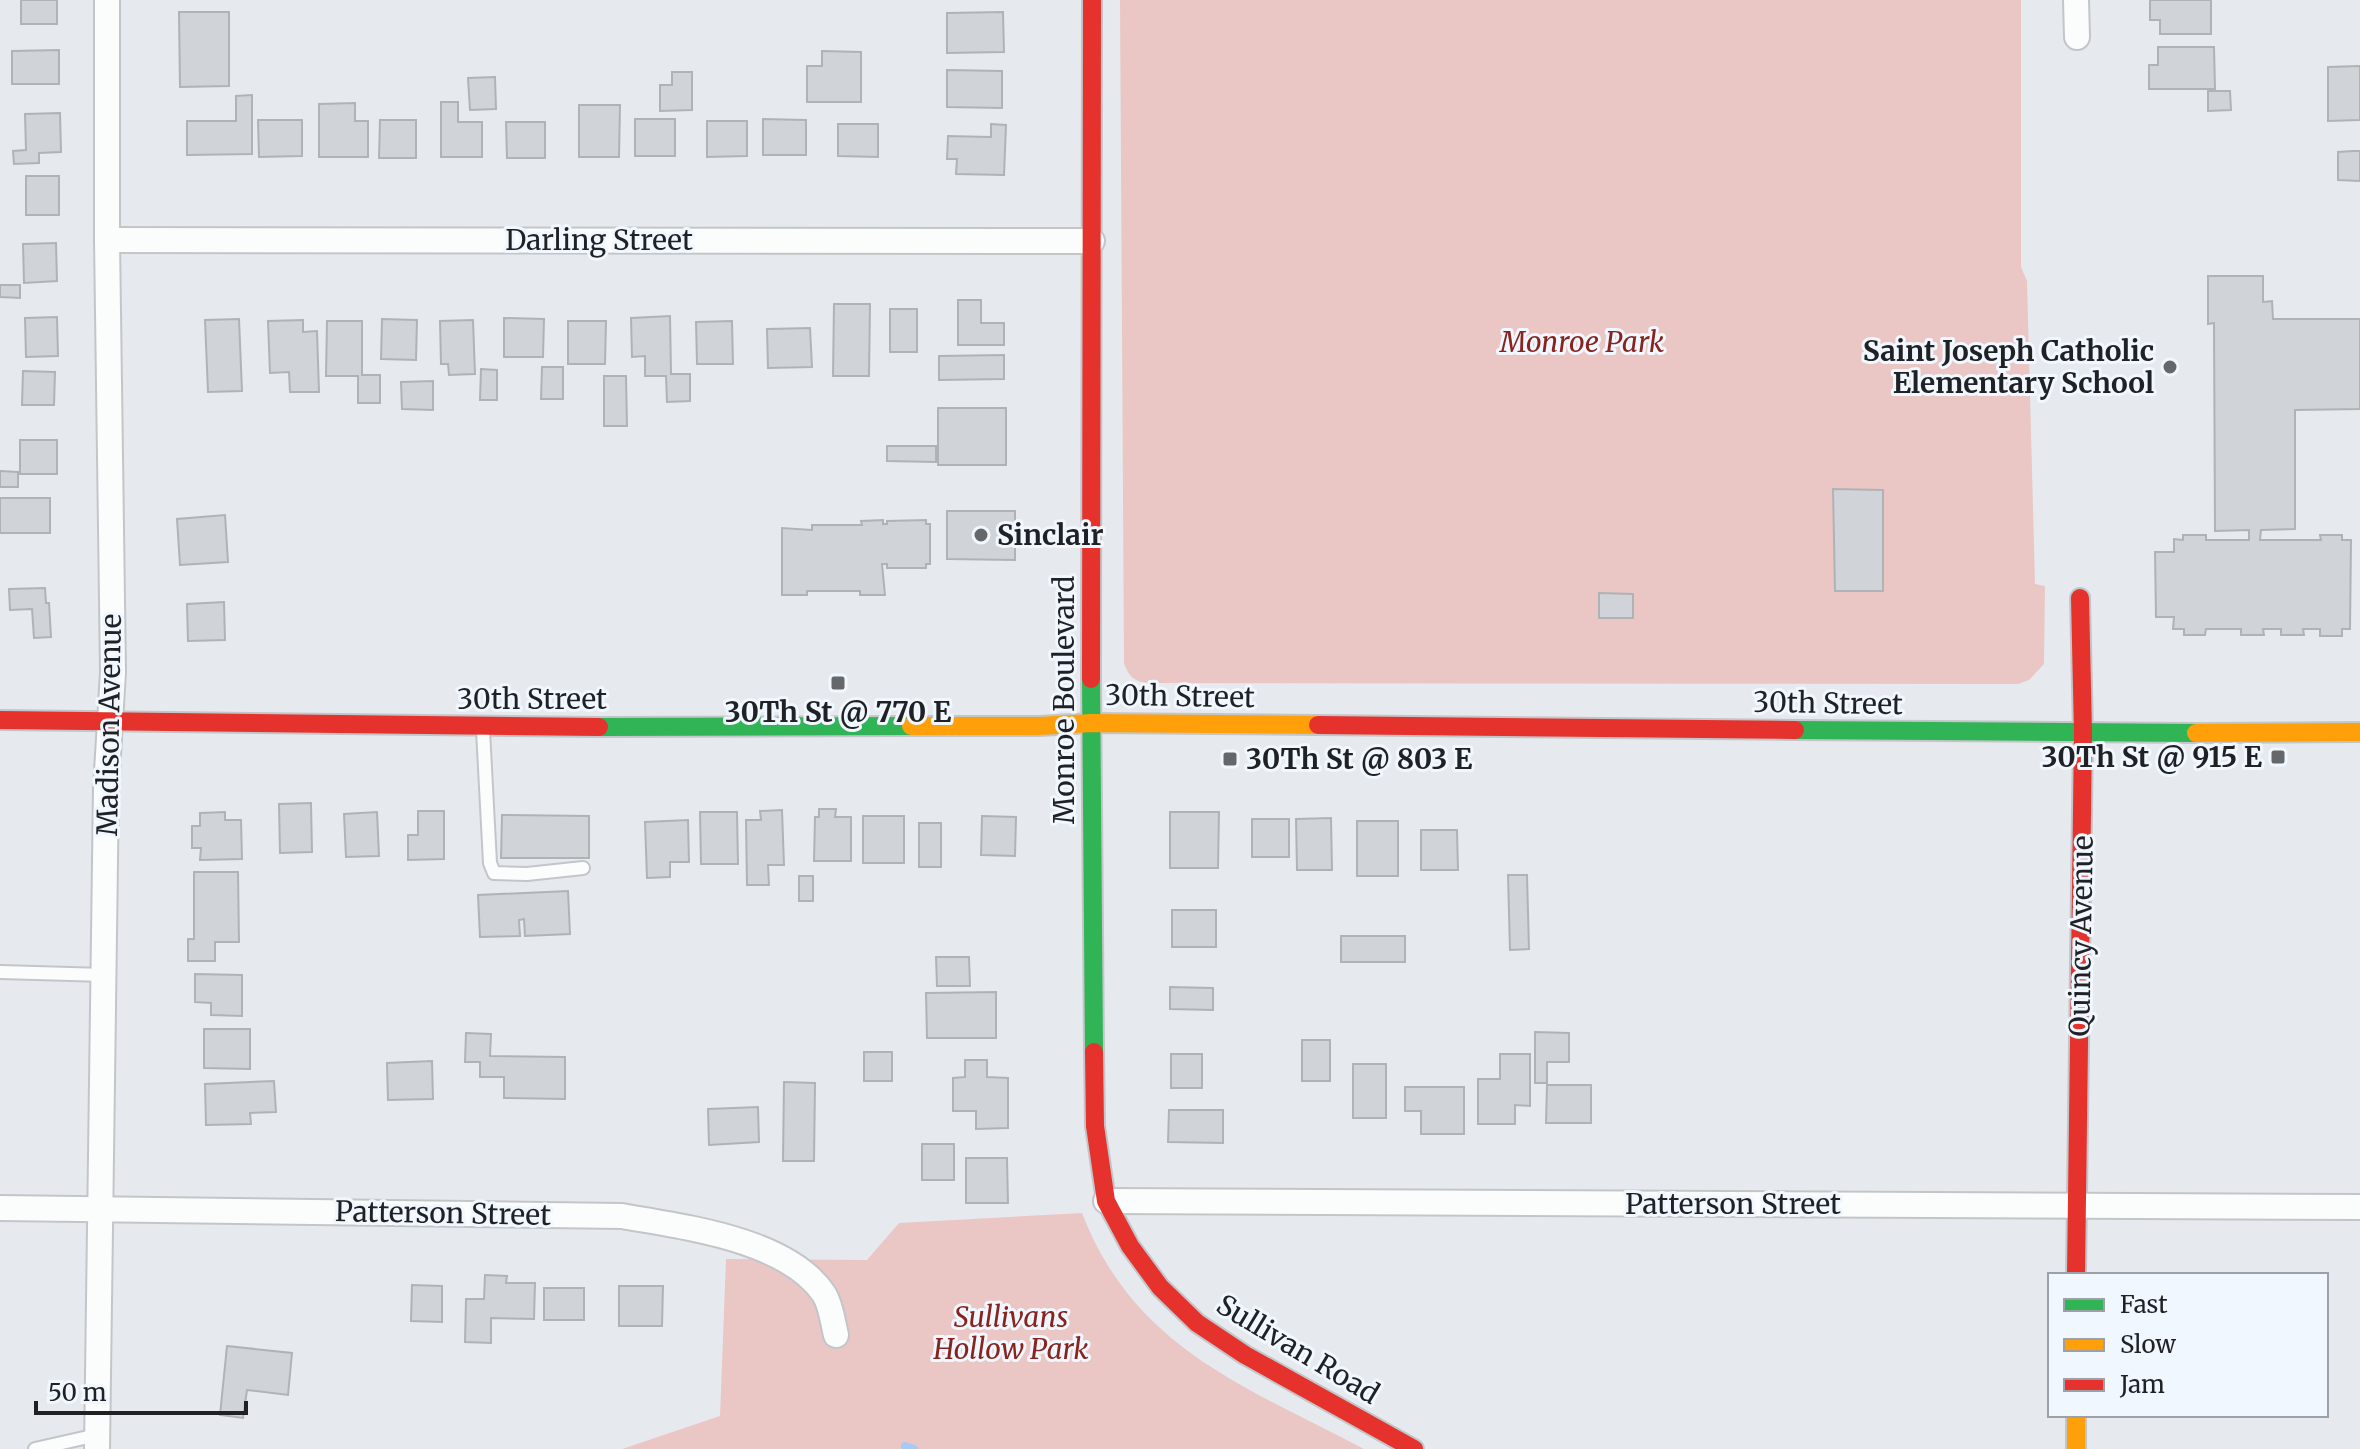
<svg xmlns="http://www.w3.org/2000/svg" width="2360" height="1449" viewBox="0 0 2360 1449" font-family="Merriweather,serif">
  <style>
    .green { fill: #eac7c4 }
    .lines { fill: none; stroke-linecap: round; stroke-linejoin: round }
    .stream { stroke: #a4caf8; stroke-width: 8 }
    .building { fill: #d0d3d7; stroke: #b0b3b6; stroke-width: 2 }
    .lane-casing { stroke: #c3c6c9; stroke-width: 16 }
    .street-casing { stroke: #c3c6c9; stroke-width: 28 }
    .fast-casing { stroke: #c3c6c9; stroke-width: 22 }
    .slow-casing { stroke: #c3c6c9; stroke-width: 22 }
    .jam-casing { stroke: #c3c6c9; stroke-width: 22 }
    .lane { stroke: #fbfcfc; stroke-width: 12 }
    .street { stroke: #fbfcfc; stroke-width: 24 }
    .fast { stroke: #30b455; stroke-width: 18 }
    .slow { stroke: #ff9f0a; stroke-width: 18 }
    .jam { stroke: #e5322d; stroke-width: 18 }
    .poi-dot { fill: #65676b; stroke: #f1f7fe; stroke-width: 3 }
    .labels { text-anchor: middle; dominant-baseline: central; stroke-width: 6; stroke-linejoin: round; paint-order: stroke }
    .street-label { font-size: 28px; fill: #1f2124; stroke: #f1f7fe }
    .park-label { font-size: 28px; font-style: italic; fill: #88231e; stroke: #f1f7fe }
    .poi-label { font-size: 28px; font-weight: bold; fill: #1f2124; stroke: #f1f7fe; text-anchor: end }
  </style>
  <rect width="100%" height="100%" fill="#e6eaee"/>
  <g class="green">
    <path d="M1120,0H2021V267L2027,281L2035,584L2045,586L2044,664L2029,680L2018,684L1150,683C1135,683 1128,676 1124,663Z"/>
    <path d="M1082,1213C1134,1348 1246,1387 1364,1449H622L720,1416L726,1259L867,1260L899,1223Z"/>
  </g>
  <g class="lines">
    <path class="stream" d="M905,1446L914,1449"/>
  </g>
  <g class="building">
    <rect x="21" y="0" width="36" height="24"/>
    <path d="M2150,0H2211V34H2160V20H2150Z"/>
    <path d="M179,12H229V86L180,87Z"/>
    <path d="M1003,12L1004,52L947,53V13Z"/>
    <path d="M2158,47H2214L2215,89H2149V65H2158Z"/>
    <path d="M59,50V84H12V51Z"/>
    <path d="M822,51L861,52V102H807V66H822Z"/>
    <path d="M2360,66V120L2328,121V67Z"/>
    <path d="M947,70L1002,71V108L947,107Z"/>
    <path d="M672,72H692V110L660,111V85H672Z"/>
    <path d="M495,77L496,109L470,110L468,78Z"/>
    <path d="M2208,91H2230L2231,110L2208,111Z"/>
    <path d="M252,95V154L187,155V121H236V96Z"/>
    <path d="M441,102H458V122H482V157H441Z"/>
    <path d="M355,103V121H368V157H319V104Z"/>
    <path d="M579,105H620L619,157H579Z"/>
    <path d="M60,113L61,152L39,153V163L14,164L13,151L26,150L25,114Z"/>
    <rect x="635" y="119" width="40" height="37"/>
    <path d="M763,119L806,120V155H763Z"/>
    <path d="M258,120H302V156L259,157Z"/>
    <path d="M380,120H416V158H379Z"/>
    <path d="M707,121H747V156L707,157Z"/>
    <path d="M506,122H545V158H507Z"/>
    <path d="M838,124H878V157L838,156Z"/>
    <path d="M991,124L1006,125L1004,175L956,174L957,159H947L948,136L991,137Z"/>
    <path d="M2353,151H2360V181L2338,180V152Z"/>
    <rect x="26" y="176" width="33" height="39"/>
    <path d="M56,243L57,281L24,283L23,244Z"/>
    <path d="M2208,276H2263V302L2272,301L2273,319H2360V409L2295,410V529L2261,530L2260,540H2321L2320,535H2342V540H2351L2350,629H2342V636H2320V629H2303L2304,635H2281V629H2263L2264,635H2241V629H2206L2205,635H2184V629H2173L2174,617H2156L2155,552H2174V539L2183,540V535H2206V540H2249V530L2215,531L2214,323L2208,324Z"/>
    <path d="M0,285H20V298L0,297Z"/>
    <path d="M958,300H981V323H1004V345H958Z"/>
    <path d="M834,304H870L869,376H833Z"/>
    <rect x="890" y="309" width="27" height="43"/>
    <path d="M670,316L671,374H690V401L667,402L666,376H645V356L632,357L631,318Z"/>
    <path d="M57,317L58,356L26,357L25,318Z"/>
    <path d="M504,318L544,319L543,357H504Z"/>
    <path d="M239,319L242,391L208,392L205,320Z"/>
    <path d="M382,319L417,320L416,360L381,359Z"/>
    <path d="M303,320V332L317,331L319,392H290L289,372L270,373L268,321Z"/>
    <path d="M473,320L475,374L449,375L448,364H441L440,321Z"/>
    <path d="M327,321H362V375H380V403H358V376H326Z"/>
    <path d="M568,321H606L605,364H568Z"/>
    <path d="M732,321L733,364H697L696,322Z"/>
    <path d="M810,328L812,367L768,368L767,329Z"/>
    <path d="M1004,355V379L939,380V356Z"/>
    <path d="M542,367H563V399H541Z"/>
    <path d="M481,369L497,370V400H480Z"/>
    <path d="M23,371L55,372L54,405H22Z"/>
    <path d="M604,376H626L627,426H604Z"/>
    <path d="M433,381V410L402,409L401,382Z"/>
    <rect x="938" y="408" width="68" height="57"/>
    <rect x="20" y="440" width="37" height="34"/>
    <path d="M887,446H936V462L887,461Z"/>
    <path d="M0,471L18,472V487H0Z"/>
    <path d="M1833,489L1883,490V591H1835Z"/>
    <rect x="0" y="498" width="50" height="35"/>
    <path d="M947,511H1015V560L947,559Z"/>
    <path d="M225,515L228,562L180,565L177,519Z"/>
    <path d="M883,520V524H887V521L926,520V524H930V564H926V568H887V564H882L885,595H860V591H807V595H782V528L812,530V525H862L861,521Z"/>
    <path d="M45,588L46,603H49L51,637L34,638L32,609L10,610L9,589Z"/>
    <path d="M1599,593L1633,594V618H1599Z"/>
    <path d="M224,602L225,640L188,641L187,604Z"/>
    <path d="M311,803L312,852L280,853L279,804Z"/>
    <path d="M819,809H836L835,817H851V861H814L815,817H819Z"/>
    <path d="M782,810L784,865H768L769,885H747L746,820H761L760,811Z"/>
    <path d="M418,811H444V859L408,860V835H418Z"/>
    <path d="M225,812V820H241L242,859L200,860L201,848H192V826H200V813Z"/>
    <path d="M377,812L379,856L346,857L344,814Z"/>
    <path d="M700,812H737L738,864H701Z"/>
    <path d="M1170,812H1219L1218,868H1170Z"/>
    <path d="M502,815L589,816V858H501Z"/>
    <rect x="863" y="816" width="41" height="47"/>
    <path d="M982,816L1016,817L1015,856L981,855Z"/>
    <path d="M1331,818L1332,870H1297L1296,819Z"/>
    <rect x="1252" y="819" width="37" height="38"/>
    <path d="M688,820L689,862H670V877L647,878L645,822Z"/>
    <rect x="1357" y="821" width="41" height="55"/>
    <rect x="919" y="823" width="22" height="44"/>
    <path d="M1421,830H1457L1458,870H1421Z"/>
    <path d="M194,872H238L239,942H215V961H188V939H194Z"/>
    <path d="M1508,875H1527L1529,949L1510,950Z"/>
    <rect x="799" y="876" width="14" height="25"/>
    <path d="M568,891L570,934L525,936L524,919L519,920L520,936L480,937L478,895Z"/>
    <rect x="1172" y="910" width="44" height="37"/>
    <rect x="1341" y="936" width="64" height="26"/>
    <path d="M936,957H969L970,986H937Z"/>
    <path d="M195,974L242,975V1016L211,1015V1003L195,1002Z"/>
    <path d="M1170,987L1213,988V1010L1170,1009Z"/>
    <path d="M996,992V1038H927L926,993Z"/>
    <path d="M204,1029H250V1069L204,1068Z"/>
    <path d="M1535,1032L1569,1033V1062H1547V1083H1535Z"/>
    <path d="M466,1033L491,1034L490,1056L565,1057V1099L504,1098V1077H480V1062H465Z"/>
    <rect x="1302" y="1040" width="28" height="41"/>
    <rect x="864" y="1052" width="28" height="29"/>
    <rect x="1171" y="1054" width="31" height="34"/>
    <path d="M1500,1054H1530V1106L1515,1105V1124H1478V1079H1500Z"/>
    <path d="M965,1060H987V1077L1008,1078V1128L976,1129V1111H953V1078L965,1077Z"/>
    <path d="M432,1061L433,1099L388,1100L387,1063Z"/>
    <rect x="1353" y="1064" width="33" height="54"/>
    <path d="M274,1081L276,1112L250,1113L251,1124L206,1125L205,1084Z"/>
    <path d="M784,1082L815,1083L814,1161H783Z"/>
    <path d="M1547,1085H1591V1123H1546Z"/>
    <path d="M1405,1087H1464V1134H1421V1111H1405Z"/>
    <path d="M758,1107L759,1142L709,1145L708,1109Z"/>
    <path d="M1169,1110H1223V1143L1168,1142Z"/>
    <rect x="922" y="1144" width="32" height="36"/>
    <path d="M966,1158H1007L1008,1203H966Z"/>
    <path d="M485,1275L507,1276L506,1283H535L534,1319L491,1318V1343L465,1342L466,1299H484Z"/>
    <path d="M412,1285L442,1286V1322L411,1321Z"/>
    <path d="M619,1286H663L662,1326H619Z"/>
    <rect x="544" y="1288" width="40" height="32"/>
    <path d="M227,1346L292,1353L288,1395L247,1390L243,1418L220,1415Z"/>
  </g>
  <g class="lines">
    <defs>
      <g id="lane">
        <path d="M483,730L490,863L494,873L527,874L583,868"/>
        <path d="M0,972L105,975"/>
        <path d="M35,1449L97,1435"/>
      </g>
      <g id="street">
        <path d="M2076,0L2077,37"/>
        <path d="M107,240L1092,241"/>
        <path d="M1106,1201L2360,1207"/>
        <path d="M0,1208L622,1216C683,1227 787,1239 824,1294C831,1305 833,1323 836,1335"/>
        <path d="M97,1449L106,788L113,672L107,240V0"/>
      </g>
      <g id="fast">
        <path d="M1091,679L1094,1052"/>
        <path d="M599,727L911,726"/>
        <path d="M1795,730L2196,733"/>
      </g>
      <g id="slow">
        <path d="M911,726H1039L1092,723L1318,725"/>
        <path d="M2196,733L2360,732"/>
        <path d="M2076,1415V1449"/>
      </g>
      <g id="jam">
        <path d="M1091,679L1092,0"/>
        <path d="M0,720L599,727"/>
        <path d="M1318,725L1795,730"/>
        <path d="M1094,1052L1095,1126L1106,1201L1130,1246L1160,1287L1197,1323L1245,1355L1414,1449"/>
        <path d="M2076,1275L2083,733L2080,598"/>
      </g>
    </defs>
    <use href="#lane" class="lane-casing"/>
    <use href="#street" class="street-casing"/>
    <use href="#fast" class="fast-casing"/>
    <use href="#slow" class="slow-casing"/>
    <use href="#jam" class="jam-casing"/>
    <use href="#lane" class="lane"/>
    <use href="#street" class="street"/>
    <use href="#fast" class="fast"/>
    <use href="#slow" class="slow"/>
    <use href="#jam" class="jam"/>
  </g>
  <g class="poi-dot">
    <circle cx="2170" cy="367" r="8"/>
    <circle cx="981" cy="535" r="8"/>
    <rect x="830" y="675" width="16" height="16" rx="4"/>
    <rect x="2270" y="749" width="16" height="16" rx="4"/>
    <rect x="1222" y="751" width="16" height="16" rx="4"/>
  </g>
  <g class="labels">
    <g class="street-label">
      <text x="599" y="240">Darling Street</text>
      <text transform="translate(1180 696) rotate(1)">30th Street</text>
      <text x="532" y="699">30th Street</text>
      <text transform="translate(1064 700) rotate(-90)">Monroe Boulevard</text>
      <text transform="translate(1828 703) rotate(1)">30th Street</text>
      <text transform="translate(109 725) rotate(-89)">Madison Avenue</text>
      <text transform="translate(2081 936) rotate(-89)">Quincy Avenue</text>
      <text x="1733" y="1204">Patterson Street</text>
      <text transform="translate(443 1213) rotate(1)">Patterson Street</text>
      <text transform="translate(1298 1349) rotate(31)">Sullivan Road</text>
    </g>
    <g class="park-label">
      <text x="1582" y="342">Monroe Park</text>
      <text x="1011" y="1317">Sullivans<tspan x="1011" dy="32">Hollow Park</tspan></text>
    </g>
    <g class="poi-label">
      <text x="2154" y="351">Saint Joseph Catholic<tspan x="2154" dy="32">Elementary School</tspan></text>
      <text x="997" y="535" text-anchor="start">Sinclair</text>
      <text x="838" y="712" text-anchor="middle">30Th St @ 770 E</text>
      <text x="2262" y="757">30Th St @ 915 E</text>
      <text x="1246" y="759" text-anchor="start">30Th St @ 803 E</text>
    </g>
  </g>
  <rect x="2048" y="1273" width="280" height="144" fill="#f1f7fe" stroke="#9da1a7" stroke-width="2"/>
  <rect x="2064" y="1299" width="40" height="12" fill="#30b455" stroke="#9da1a7" stroke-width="2"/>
  <text x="2120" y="1313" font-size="24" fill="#1f2124">Fast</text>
  <rect x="2064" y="1339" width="40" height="12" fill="#ff9f0a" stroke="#9da1a7" stroke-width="2"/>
  <text x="2120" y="1353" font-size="24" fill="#1f2124">Slow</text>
  <rect x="2064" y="1379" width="40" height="12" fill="#e5322d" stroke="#9da1a7" stroke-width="2"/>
  <text x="2120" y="1393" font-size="24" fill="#1f2124">Jam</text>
  <path d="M36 1401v12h210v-12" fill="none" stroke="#1f2124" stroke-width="4"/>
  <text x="48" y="1401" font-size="24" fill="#1f2124" stroke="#f1f7fe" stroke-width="6" paint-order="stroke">50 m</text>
</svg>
